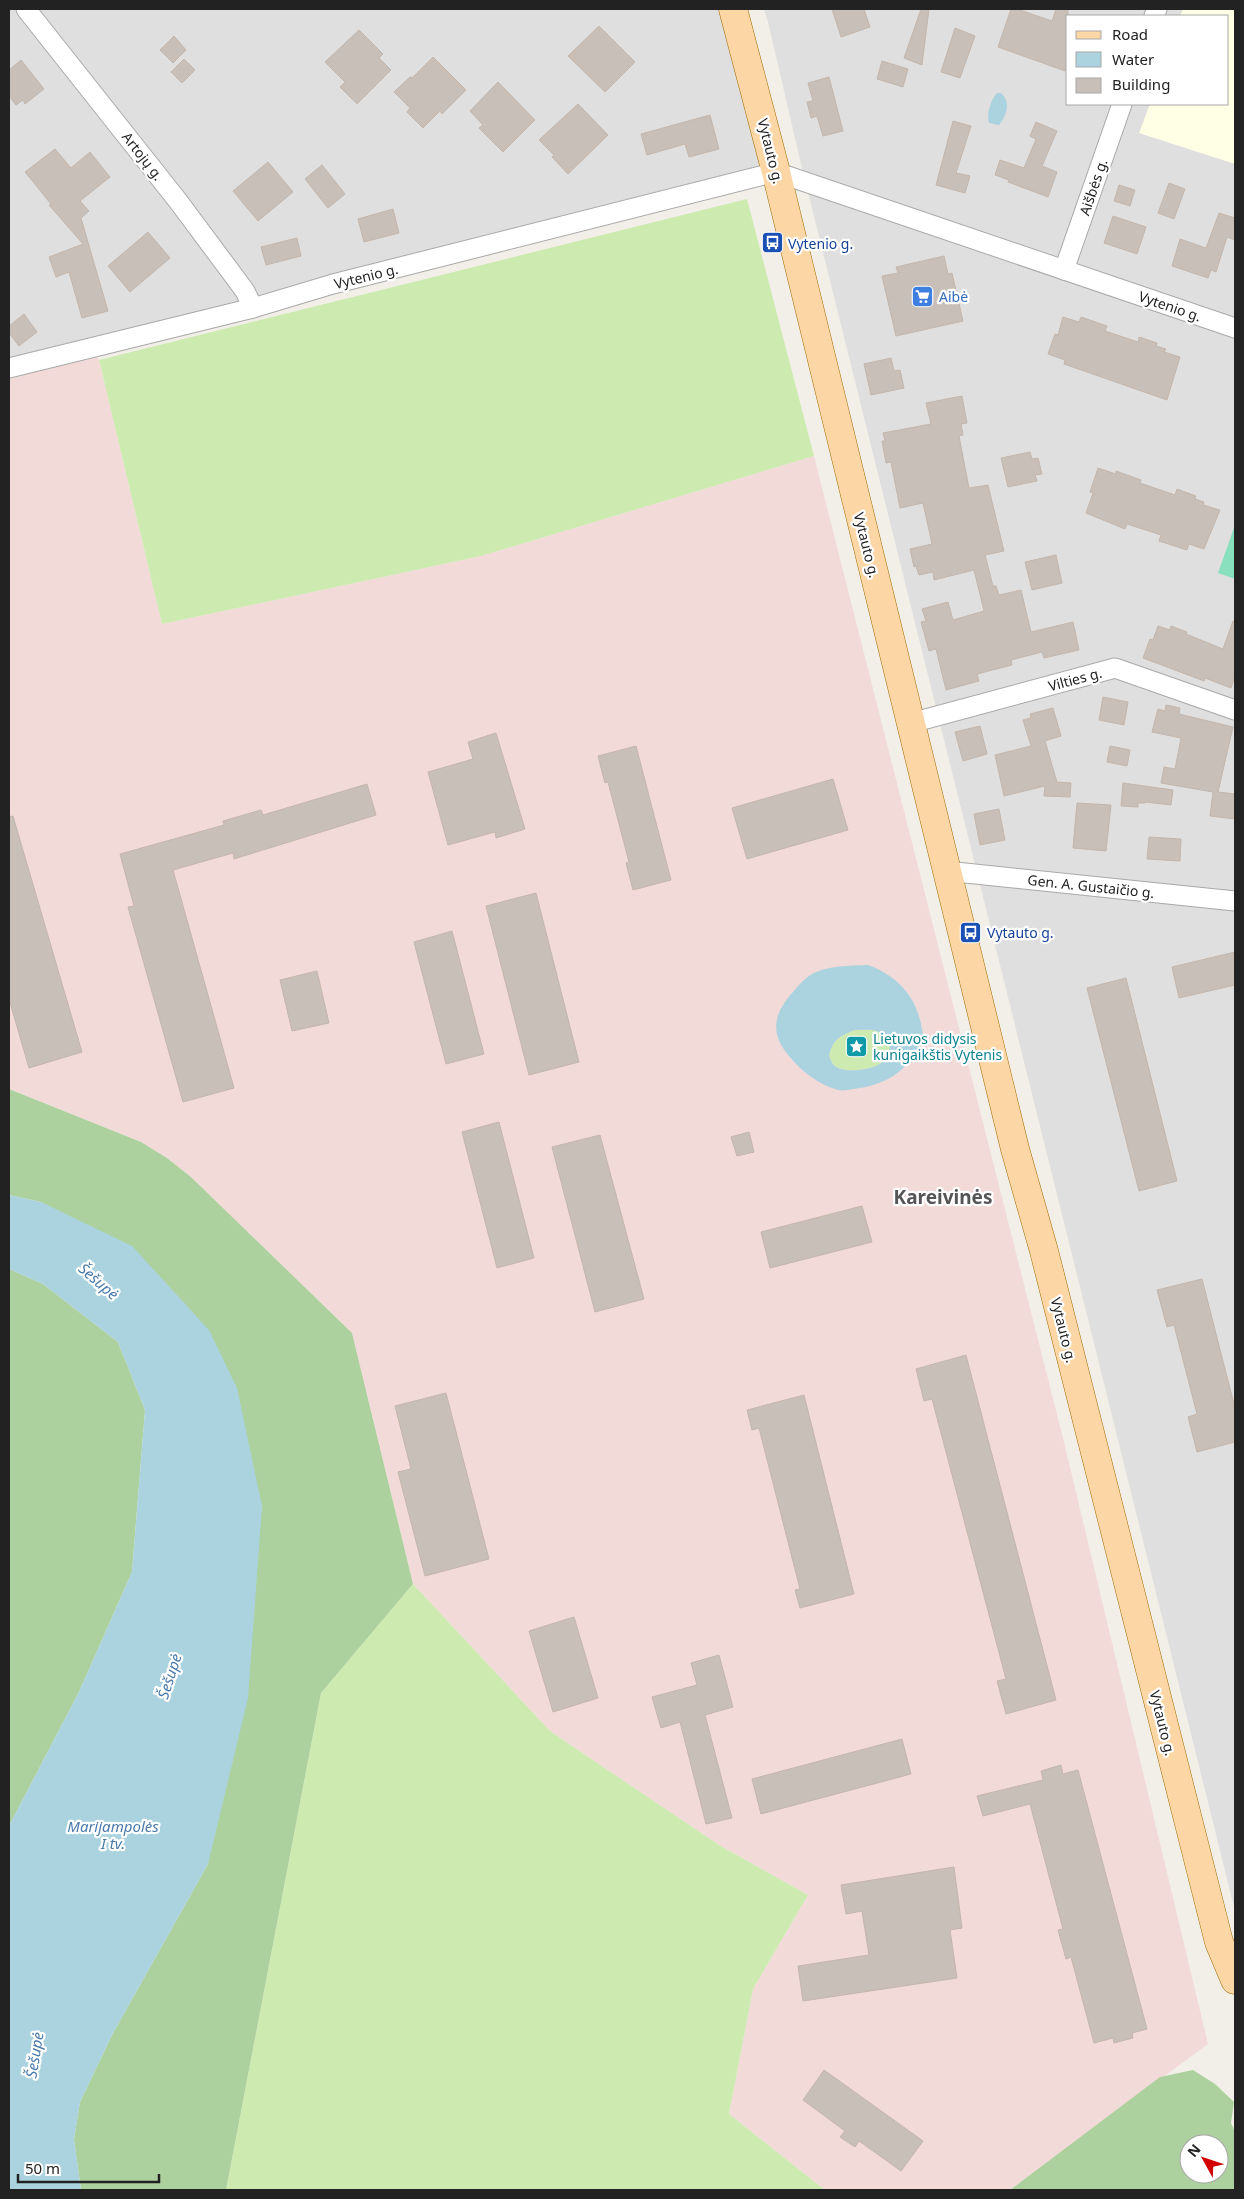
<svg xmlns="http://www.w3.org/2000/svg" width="1244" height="2199" viewBox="0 0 1244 2199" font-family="'Noto Sans',sans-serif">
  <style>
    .residential { fill: #e0dfdf; fill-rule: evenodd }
    .commercial { fill: #f2dad9 }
    .education { fill: #ffffe5 }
    .grass { fill: #cdebb0 }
    .forest { fill: #add19e; fill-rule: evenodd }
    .pitch { fill: #88e0be }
    .water { fill: #aad3df; fill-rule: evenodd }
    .building { fill: #c7bfb8; stroke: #c4b6ab }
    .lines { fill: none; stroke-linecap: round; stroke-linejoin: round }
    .street-casing { stroke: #a9a9a9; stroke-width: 21 }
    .primary-casing { stroke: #a06b00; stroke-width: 29 }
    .street { stroke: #fff; stroke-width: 19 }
    .primary { stroke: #fcd6a4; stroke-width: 28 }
    .labels { text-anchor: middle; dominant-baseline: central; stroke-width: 4.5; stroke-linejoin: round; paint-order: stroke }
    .street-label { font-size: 14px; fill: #222; stroke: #fff }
    .transit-label { font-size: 14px; fill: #164399; stroke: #fff; text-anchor: start }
    .shop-label { font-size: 14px; fill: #366cbe; stroke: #fff; text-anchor: start }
    .culture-label { font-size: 14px; fill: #0d838f; stroke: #fff; text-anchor: start }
    .water-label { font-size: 15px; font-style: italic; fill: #4a7aab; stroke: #fff }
    .district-label { font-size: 19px; font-weight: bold; fill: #555; stroke: #fff }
  </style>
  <rect width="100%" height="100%" fill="#f2efe9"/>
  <g class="residential">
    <path d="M9,9H733L776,172L9,368Z"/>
    <path d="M764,9H1235V1911L801,164L768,22ZM1068,16H1228V104H1068Z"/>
  </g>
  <path class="commercial" d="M88,347L99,360L162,624L481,556L814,456L1064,1442L1208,2044L1010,2190H825L729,2114L753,1989L808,1895L719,1845L550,1731L413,1584L352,1333L191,1177L167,1158L141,1142L9,1089V368Z"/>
  <path class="education" d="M1183,9H1235V164L1139,133L1150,104H1228V16H1180Z"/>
  <g class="grass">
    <path d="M747,199L814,456L481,556L162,624L99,360Z"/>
    <path d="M854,1030C875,1030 880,1027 890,1047C889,1050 888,1055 886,1058C879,1070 850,1073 838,1068C833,1066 831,1061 829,1056C833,1039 839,1037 854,1030Z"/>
    <path d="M413,1584L550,1731L719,1845L808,1895L753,1989L729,2114L825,2190H226L321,1693Z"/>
  </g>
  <g class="forest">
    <path d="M9,1089L141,1142L167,1158L191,1177L352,1333L413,1584L321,1693L226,2190H81L74,2139L80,2102L113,2033L208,1864L262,1506L41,1202L9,1195Z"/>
    <path d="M9,1269L43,1284L118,1342L145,1410L132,1572L79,1692L9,1826Z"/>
    <path d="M1193,2070L1215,2084L1234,2102L1231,2123L1235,2132V2190H1010L1160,2077ZM1189,2144H1219V2174H1189Z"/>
  </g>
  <path class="pitch" d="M1235,525V579L1218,573Z"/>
  <g class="water">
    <path d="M997,93H1001C1011,102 1007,115 999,125L989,123C986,115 991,99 997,93Z"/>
    <path d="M868,965C895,975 915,994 921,1024C921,1027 923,1031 923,1035C922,1038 920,1042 919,1045C907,1073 882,1086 853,1089C848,1090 843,1091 838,1090C818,1084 802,1072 789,1056C769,1033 774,1013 793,992C798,986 805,978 812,974C829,965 849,966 868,965ZM854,1030C874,1030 880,1027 890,1047C889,1050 888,1055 886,1058C879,1070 850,1073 838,1068C833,1066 831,1061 829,1056C833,1039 839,1037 854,1030Z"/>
    <path d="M9,1195L41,1202L132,1246L209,1330L237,1388L262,1506L248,1698L208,1864L113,2033L80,2102L74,2139L81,2190H9V1826L79,1692L132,1572L145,1410L118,1342L43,1284L9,1269Z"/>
  </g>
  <g class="building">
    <path d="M832,9H864L870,27L841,37Z"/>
    <path d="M921,9H929L922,65L904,58Z"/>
    <path d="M1011,9H1017L1052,21L1056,9H1068V72L998,47Z"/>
    <path d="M599,26L635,62L605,92L568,56Z"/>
    <path d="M955,28L975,36L960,78L941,72Z"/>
    <path d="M359,30L383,54L379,58L391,70L357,104L340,87L345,82L325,62Z"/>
    <path d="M174,36L186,50L173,63L160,50Z"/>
    <path d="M433,57L466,90L442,114L440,111L423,128L407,112L410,108L394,92L410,77L412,78Z"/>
    <path d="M184,59L195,70L182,83L171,72Z"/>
    <path d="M21,60L44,89L25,104L23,100L16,105L9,96V70Z"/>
    <path d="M882,61L908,69L903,87L877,79Z"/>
    <path d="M829,77L843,131L823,136L817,116L811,118L807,102L813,101L808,83Z"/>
    <path d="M498,82L535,120L503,152L479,128L483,125L470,111Z"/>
    <path d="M578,104L608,135L568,174L552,157L554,155L539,140Z"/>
    <path d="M710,115L719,149L689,157L685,144L647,155L641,134Z"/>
    <path d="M953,121L971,126L956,173L970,176L965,193L936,185Z"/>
    <path d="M1036,122L1057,131L1042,166L1057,172L1048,197L1008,182L1009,180L995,175L1000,160L1024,168L1036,139L1030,136Z"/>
    <path d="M55,149L71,168L90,152L110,177L80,201L89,211L81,218L108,311L82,318L69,272L56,277L49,257L83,244L49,205L51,204L25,172Z"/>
    <path d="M268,162L293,192L258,221L233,191Z"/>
    <path d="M322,165L345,194L328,208L305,179Z"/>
    <path d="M1169,183L1185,189L1174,219L1158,213Z"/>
    <path d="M1119,185L1135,190L1130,206L1114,201Z"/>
    <path d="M393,209L399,233L364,242L358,219Z"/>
    <path d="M1219,213L1235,218V240L1227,237L1216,272L1211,270L1208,278L1172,266L1180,239L1206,248Z"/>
    <path d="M1113,216L1146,227L1137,254L1104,243Z"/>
    <path d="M148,232L170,258L130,292L108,266Z"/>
    <path d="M297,238L301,256L266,265L261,247Z"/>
    <path d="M944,256L948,274L952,273L963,321L896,336L882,276L898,273L896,267Z"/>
    <path d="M24,314L37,332L19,346L9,333V326Z"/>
    <path d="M1063,317L1079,322L1081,317L1107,326L1105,331L1138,342L1139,337L1157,343L1156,346L1166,349L1164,352L1180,357L1167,400L1064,364L1065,360L1048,354L1055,334L1058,335Z"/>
    <path d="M891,358L894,371L900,370L904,388L871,395L864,364Z"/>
    <path d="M962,396L967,423L961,424L963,435L959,436L969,488L988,485L1004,551L985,555L993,586H996L999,595L1021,590L1031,632L1073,622L1079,650L1044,658L1042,652L1011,660L1012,665L977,674L979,681L946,690L936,649L929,651L921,622L926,621L922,609L948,602L953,620L984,611L974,570L934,580L933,572L919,575L916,566L914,567L910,549L932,544L923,503L900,508L891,462L886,463L882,441H885L883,433L931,424L926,403Z"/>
    <path d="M1030,452L1032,459L1038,458L1042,474L1035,475L1037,481L1008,487L1001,458Z"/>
    <path d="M1098,468L1116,474V471L1141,480L1140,483L1175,495L1177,489L1196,496L1195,499L1204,502L1203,505L1220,510L1204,549L1189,544L1187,550L1159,541L1161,535L1127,524L1125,529L1086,513L1093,493L1090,492Z"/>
    <path d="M1056,555L1062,583L1032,590L1025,562Z"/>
    <path d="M1233,621H1235V676L1231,688L1205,678L1204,681L1143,658L1150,639L1153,640L1158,626L1170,630L1171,626L1187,632L1186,634L1223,649Z"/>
    <path d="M1103,697L1128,702L1124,725L1099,720Z"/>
    <path d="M1166,705L1180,708L1179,714L1233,727L1218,792L1235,794V819L1210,816L1213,792L1161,783L1164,767L1175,769L1181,738L1152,732L1158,709L1165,711Z"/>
    <path d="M1053,708L1061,736L1045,741L1057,782L1071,783L1070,797L1044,796L1045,786L1004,796L995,755L1031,746L1023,720L1031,718L1030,714Z"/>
    <path d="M980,726L987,754L963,761L955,732Z"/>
    <path d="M496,733L525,829L496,838L495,832L448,845L428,772L473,759L468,742Z"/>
    <path d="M636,746L671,880L633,890L626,863L629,862L608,782L605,783L598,756Z"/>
    <path d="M1110,746L1130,750L1127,766L1107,762Z"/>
    <path d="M833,779L848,830L747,859L732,808Z"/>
    <path d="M1123,783L1173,790L1171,805L1145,802V803H1138V807L1121,806Z"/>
    <path d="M367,784L376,815L234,859L233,853L173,870L234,1088L183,1102L128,907L134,906L120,854L224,825L223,821L261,810L263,815Z"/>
    <path d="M1077,803L1111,805L1106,851L1073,848Z"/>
    <path d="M999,809L1005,840L980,845L974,814Z"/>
    <path d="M13,816L82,1052L29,1068L9,999V817Z"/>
    <path d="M1149,837L1181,839L1180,861L1147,859Z"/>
    <path d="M536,893L579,1062L529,1075L486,906Z"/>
    <path d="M452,931L484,1054L446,1064L414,942Z"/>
    <path d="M1235,952V985L1179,998L1172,967Z"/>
    <path d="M317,971L329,1023L292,1031L280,980Z"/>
    <path d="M1126,978L1177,1181L1139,1191L1087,988Z"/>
    <path d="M499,1122L534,1258L497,1268L462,1132Z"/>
    <path d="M749,1132L754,1152L737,1156L731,1137Z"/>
    <path d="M600,1135L644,1299L595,1312L552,1147Z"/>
    <path d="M862,1206L872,1242L770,1268L761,1232Z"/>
    <path d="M1202,1279L1235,1408V1442L1197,1452L1188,1417L1197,1414L1174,1325L1167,1327L1157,1290Z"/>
    <path d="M966,1355L1056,1700L1006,1714L997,1681L1006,1679L932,1399L924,1401L916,1369Z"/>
    <path d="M446,1393L489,1559L425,1576L398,1472L411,1469L395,1406Z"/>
    <path d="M804,1395L854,1594L800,1608L795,1590L800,1589L759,1428L752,1430L747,1410Z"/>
    <path d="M574,1617L598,1698L553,1712L529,1631Z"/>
    <path d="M719,1655L733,1707L705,1715L732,1818L706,1824L680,1722L661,1728L652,1697L697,1685L691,1663Z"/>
    <path d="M902,1739L911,1774L761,1814L752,1779Z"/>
    <path d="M1061,1765L1063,1774L1078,1770L1147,2029L1132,2033L1133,2038L1114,2043L1113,2038L1094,2043L1071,1957L1066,1959L1058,1930L1063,1929L1030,1804L983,1816L977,1796L1043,1780L1041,1771Z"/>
    <path d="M954,1867L962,1928L950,1930L957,1978L803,2001L798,1966L869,1955L862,1911L846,1914L841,1885Z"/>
    <path d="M824,2070L923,2141L901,2171L859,2141L855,2147L840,2137L845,2131L803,2100Z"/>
  </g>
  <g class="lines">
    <defs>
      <g id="street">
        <path d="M26,9L178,201L245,291L253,308"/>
        <path d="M1154,16L1157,9"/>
        <path d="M1064,270L1122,104"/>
        <path d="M9,368L253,308L333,284L776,172L1235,328"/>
        <path d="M911,723L1115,668L1235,710"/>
        <path d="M946,871L1235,901"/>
      </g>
      <path id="primary" d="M733,9L776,172L1015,1149L1044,1251L1219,1942L1235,1980"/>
    </defs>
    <use href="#street" class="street-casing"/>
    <use href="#primary" class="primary-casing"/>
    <use href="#street" class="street"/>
    <use href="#primary" class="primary"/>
  </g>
  <defs>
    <symbol id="bus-square" viewBox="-11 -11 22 22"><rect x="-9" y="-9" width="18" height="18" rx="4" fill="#1a4fb4" stroke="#fff"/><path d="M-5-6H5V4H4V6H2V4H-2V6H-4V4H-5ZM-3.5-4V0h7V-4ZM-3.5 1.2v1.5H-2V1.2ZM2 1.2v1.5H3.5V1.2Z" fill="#fff"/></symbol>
    <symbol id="supermarket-square" viewBox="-11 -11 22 22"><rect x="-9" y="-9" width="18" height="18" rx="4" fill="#3f7fe0" stroke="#fff"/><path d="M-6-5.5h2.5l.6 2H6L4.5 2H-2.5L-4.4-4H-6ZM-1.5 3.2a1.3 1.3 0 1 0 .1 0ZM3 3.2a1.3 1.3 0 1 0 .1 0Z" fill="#fff"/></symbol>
    <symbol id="sight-square" viewBox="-11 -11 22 22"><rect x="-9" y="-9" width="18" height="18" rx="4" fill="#0f9aa8" stroke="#fff"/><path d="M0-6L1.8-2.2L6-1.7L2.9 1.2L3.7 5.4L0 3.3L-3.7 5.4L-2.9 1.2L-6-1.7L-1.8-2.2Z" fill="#fff"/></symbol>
  </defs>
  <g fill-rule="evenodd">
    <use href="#bus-square" x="760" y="230" width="25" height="25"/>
    <use href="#supermarket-square" x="910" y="284" width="25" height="25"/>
    <use href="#bus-square" x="958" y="920" width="25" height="25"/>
    <use href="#sight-square" x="844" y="1034" width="25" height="25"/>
  </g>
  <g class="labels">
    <g class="street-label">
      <text transform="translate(771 151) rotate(76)">Vytauto g.</text>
      <text transform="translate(143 156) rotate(52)">Artojų g.</text>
      <text transform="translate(1093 187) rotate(-71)">Aišbės g.</text>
      <text transform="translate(366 276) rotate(-14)">Vytenio g.</text>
      <text transform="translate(1170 306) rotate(19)">Vytenio g.</text>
      <text transform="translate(867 545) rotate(76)">Vytauto g.</text>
      <text transform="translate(1075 679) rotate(-15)">Vilties g.</text>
      <text transform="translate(1091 886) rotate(6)">Gen. A. Gustaičio g.</text>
      <text transform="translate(1064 1330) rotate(76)">Vytauto g.</text>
      <text transform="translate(1163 1723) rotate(76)">Vytauto g.</text>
    </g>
    <g class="transit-label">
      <text x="788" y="243">Vytenio g.</text>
      <text x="987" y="932">Vytauto g.</text>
    </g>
    <g class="shop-label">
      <text x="939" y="296">Aibė</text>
    </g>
    <g class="culture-label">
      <text x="873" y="1038">Lietuvos didysis<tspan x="873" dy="16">kunigaikštis Vytenis</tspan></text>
    </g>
    <g class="water-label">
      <text transform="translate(99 1281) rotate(41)">Šešupė</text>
      <text transform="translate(169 1676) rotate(-72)">Šešupė</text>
      <text x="113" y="1826">Marijampolės<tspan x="113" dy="17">I tv.</tspan></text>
      <text transform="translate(34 2055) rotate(-81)">Šešupė</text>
    </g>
    <g class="district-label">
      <text x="943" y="1197">Kareivinės</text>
    </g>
  </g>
  <rect width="1244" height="2199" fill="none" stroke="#222222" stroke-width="20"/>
  <rect x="1066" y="15" width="162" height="90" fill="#ffffff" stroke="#a7a7a7"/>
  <rect x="1076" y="31" width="25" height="8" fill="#fcd6a4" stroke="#a7a7a7"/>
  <text x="1112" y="40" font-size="15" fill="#222222">Road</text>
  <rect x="1076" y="52" width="25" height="15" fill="#aad3df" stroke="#a7a7a7"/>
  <text x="1112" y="65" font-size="15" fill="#222222">Water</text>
  <rect x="1076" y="78" width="25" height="15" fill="#c7bfb8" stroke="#a7a7a7"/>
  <text x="1112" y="90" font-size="15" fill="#222222">Building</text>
  <g transform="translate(1204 2159) rotate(310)"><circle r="24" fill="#ffffff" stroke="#a7a7a7"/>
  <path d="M0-4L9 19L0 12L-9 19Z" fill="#d40000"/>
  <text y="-8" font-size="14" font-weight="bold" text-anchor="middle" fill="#222222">N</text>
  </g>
  <path d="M18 2174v8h141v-8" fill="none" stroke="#222222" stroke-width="2.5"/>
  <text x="25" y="2174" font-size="15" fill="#222222" stroke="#ffffff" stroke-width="4" paint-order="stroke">50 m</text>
</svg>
